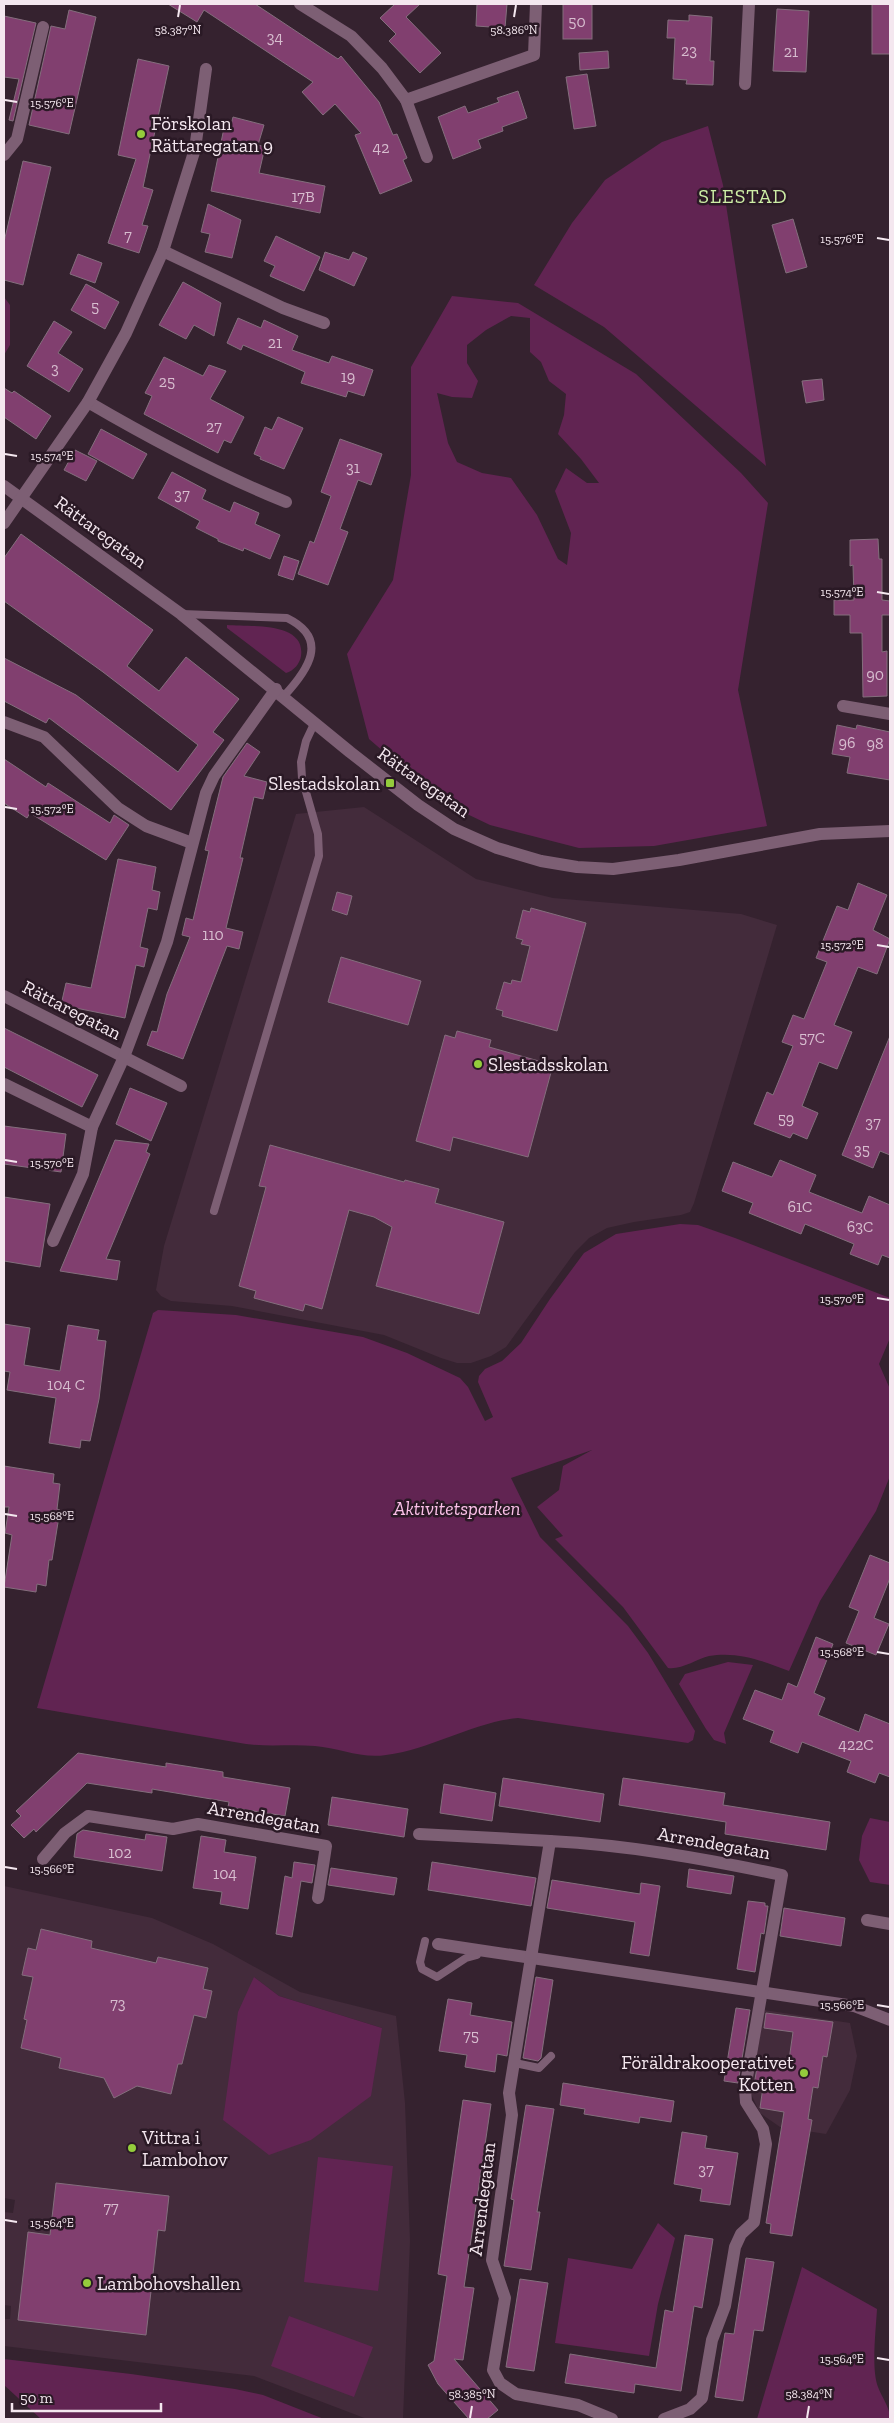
<svg xmlns="http://www.w3.org/2000/svg" width="894" height="2423" viewBox="0 0 894 2423" font-family="'Zilla Slab',serif">
  <style>
    .built { fill: #432b3b; fill-rule: evenodd }
    .green { fill: #612452; fill-rule: evenodd }
    .building { fill: #813f6f; stroke: #846e7d }
    .lines { fill: none; stroke-linecap: round; stroke-linejoin: round }
    .lane { stroke: #7d5f74; stroke-width: 8 }
    .street { stroke: #7d5f74; stroke-width: 12 }
    .ticks { fill: none; stroke: #f4e7ef; stroke-width: 2 }
    .poi-dot { fill: #94cc3c; stroke: #2a1925; stroke-width: 2 }
    .labels { text-anchor: middle; dominant-baseline: central; stroke-width: 5; stroke-linejoin: round; paint-order: stroke }
    .number-label { font-size: 16px; fill: #d7bdcf }
    .poi-label { font-size: 19px; fill: #f4e7ef; stroke: #2a1925; text-anchor: start }
    .street-label { font-size: 19px; fill: #f4e7ef; stroke: #2a1925 }
    .park-label { font-size: 19px; font-style: italic; fill: #fbc0e8; stroke: #2a1925 }
    .neighbourhood-label { font-size: 20px; letter-spacing: 1px; fill: #cdeea6; stroke: #2a1925 }
    .ticks-label { font-size: 12px; text-anchor: middle; fill: #f4e7ef; stroke: #2a1925; stroke-width: 5; stroke-linejoin: round; paint-order: stroke }
  </style>
  <rect width="100%" height="100%" fill="#35222f"/>
  <g class="built">
    <path d="M364,807L476,879L553,898L741,914L777,925L694,1203L690,1212L681,1215L634,1222L607,1228L589,1238L575,1252L506,1347L491,1356L471,1363H457L441,1358L384,1335L232,1306L171,1301L161,1296L156,1290L164,1246L296,814Z"/>
    <path d="M4,1886L152,1918L213,1944L300,1992L396,2016L405,2103L410,2241L403,2419H367L254,2376L4,2346V2319H10L11,2306L4,2305V2212L13,2213L15,2200L4,2198ZM254,1977L279,1996L382,2028L311,2140Z"/>
    <path d="M764,2010L850,2023L857,2056L850,2090L826,2134L780,2127L760,2113L751,2094Z"/>
  </g>
  <g class="green">
    <path d="M708,126L723,185L766,466L604,327L534,285L572,223L605,180L662,142Z"/>
    <path d="M452,296L518,303L636,374L741,473L768,503L738,690L767,826L654,846L579,848L490,825L442,802L369,739L347,654L393,580L411,475V367ZM511,316L530,318V352L541,362L549,381L566,394L564,415L558,434L581,459L599,483H587L566,468L555,491L571,533L567,565L558,559L537,515L511,478L482,473L457,462L448,443L437,393L452,397L472,398L478,381L467,363V345L486,330Z"/>
    <path d="M4,297L10,305V345L4,355Z"/>
    <path d="M227,625C249,627 306,621 301,656C300,663 294,671 286,673L227,628Z"/>
    <path d="M680,1224L698,1225L735,1238L890,1298V1338L879,1364L890,1389V1476L876,1511L820,1601L789,1671C763,1661 738,1651 709,1656C697,1659 681,1670 668,1668L623,1607L555,1539L563,1536L537,1507L559,1490L563,1466L592,1450L511,1478L540,1537L628,1626L648,1653L695,1731L693,1740L688,1743L518,1718C473,1722 432,1749 386,1755C362,1759 339,1748 315,1746C292,1744 269,1747 246,1744L37,1708L153,1313L158,1310L236,1315L363,1337L407,1353L460,1378L468,1387L485,1421L493,1417L478,1382L479,1376L485,1369L502,1361L521,1343L550,1299L584,1253L616,1234Z"/>
    <path d="M728,1662L753,1665L724,1733L726,1744L714,1740L706,1729L679,1684L685,1674Z"/>
    <path d="M870,1818L890,1822V1885L870,1882L859,1860L862,1836Z"/>
    <path d="M254,1977L279,1996L382,2028L371,2096L311,2140L269,2155L223,2120L238,2012Z"/>
    <path d="M318,2157L393,2166L378,2291L304,2282Z"/>
    <path d="M658,2223L675,2238L658,2304L649,2356L555,2343L568,2258L632,2269Z"/>
    <path d="M802,2267L877,2309C876,2329 871,2369 878,2387C882,2398 890,2407 890,2419H757Z"/>
    <path d="M289,2316L373,2347L354,2397L271,2366Z"/>
    <path d="M4,2359L131,2374L235,2389L263,2395L324,2419H41L4,2385Z"/>
  </g>
  <g class="building">
    <path d="M168,4H255L338,59L341,56L379,102L393,135L397,134L407,158L403,160L412,181L380,194L355,135L361,133L335,104L323,115L302,92L313,82L204,10L197,22Z"/>
    <path d="M395,4H420L406,17L441,53L420,73L389,41L396,34L380,18Z"/>
    <path d="M477,4H507L505,28L476,26Z"/>
    <rect x="563" y="4" width="29" height="35"/>
    <rect x="872" y="4" width="18" height="50"/>
    <path d="M777,9L809,11L806,72L773,71Z"/>
    <path d="M69,10L96,17L69,134L29,125L51,26L65,29Z"/>
    <path d="M689,15L712,17L710,61H714L713,85L686,84L687,80L673,79L675,38H667L668,20L689,21Z"/>
    <path d="M4,16L36,23L13,121L9,120L19,79L4,77Z"/>
    <path d="M608,51L609,68L580,70L579,53Z"/>
    <path d="M138,59L169,66L143,187L153,190L142,225L148,226L139,253L108,243L136,159L118,155Z"/>
    <path d="M587,74L596,126L574,129L566,77Z"/>
    <path d="M518,91L527,118L502,127L503,131L478,140L481,148L453,159L438,117L465,106L468,113L499,102L497,98Z"/>
    <path d="M233,117L264,125L258,145L265,147L259,173L325,186L320,213L211,191L224,128L230,129Z"/>
    <path d="M23,161L51,167L23,285L4,280V242Z"/>
    <path d="M208,204L241,220L232,258L205,252L210,234L201,232Z"/>
    <path d="M793,219L807,267L786,273L772,225Z"/>
    <path d="M276,236L320,257L304,291L270,276L275,266L264,261Z"/>
    <path d="M325,252L349,260L353,252L367,258L354,286L319,270Z"/>
    <path d="M78,254L102,263L95,283L70,274Z"/>
    <path d="M183,282L221,303L214,336L194,325L186,339L159,325Z"/>
    <path d="M86,284L119,302L105,329L71,310Z"/>
    <path d="M238,318L261,328L264,320L298,336L292,350L329,363L332,356L373,370L364,396L348,391L346,397L301,383L305,372L243,345L241,350L227,343Z"/>
    <path d="M54,321L72,332L58,353L83,369L69,392L27,366Z"/>
    <path d="M164,357L203,376L209,365L226,371L210,399L244,417L231,443L224,440L218,453L144,414L152,396L145,393Z"/>
    <path d="M822,379L824,400L806,403L802,381Z"/>
    <path d="M4,388L12,393L14,391L51,416L36,439L4,417Z"/>
    <path d="M278,417L303,428L284,469L260,459L261,457L254,454L265,427L272,430Z"/>
    <path d="M101,429L147,454L133,479L88,454Z"/>
    <path d="M340,439L382,454L371,485L358,480L340,529L348,532L328,585L298,574L310,541L314,543L331,496L321,492Z"/>
    <path d="M75,450L97,461L86,481L64,470Z"/>
    <path d="M172,472L206,490L202,499L230,512L234,502L259,513L255,524L280,535L270,559L244,548L243,551L218,541V539L196,528L200,521L158,498Z"/>
    <path d="M21,534L153,630L127,666L159,691L186,657L239,699L213,732L224,740L171,810L49,718L46,723L4,701V658L76,695L178,772L198,745L103,672L4,601V558Z"/>
    <path d="M878,539L879,559H882V600L890,601V615H882V652L887,651V696L863,697L862,633H850V615H834V600H854L853,565L850,566V540Z"/>
    <path d="M284,556L299,561L293,580L278,575Z"/>
    <path d="M837,725L856,729L857,725L890,732V780L847,773L850,757L832,754Z"/>
    <path d="M247,743L260,752L244,776L267,782L263,799L254,797L240,858H243L226,928L243,932L239,949L227,946L183,1059L147,1045L152,1031L157,1032L167,994L190,937L182,935L186,918L193,920L209,851L205,850L223,777Z"/>
    <path d="M4,759L46,787L48,783L110,823L114,815L129,825L106,860L30,813L27,818L4,803Z"/>
    <path d="M118,859L156,867L152,890L160,892L157,910L148,908L140,947L148,949L144,967L136,965L125,1018L61,1005L66,983L91,988Z"/>
    <path d="M858,883L887,895L873,930L890,939L877,974L858,967L834,1025L852,1032L837,1069L819,1062L802,1106L818,1113L807,1139L793,1133L790,1138L754,1124L767,1092L773,1095L793,1046L782,1042L793,1015L804,1019L827,962L816,958L837,906L848,910Z"/>
    <path d="M337,892L352,896L347,915L332,910Z"/>
    <path d="M531,908L586,923L557,1031L502,1016L503,1011L496,1009L504,982L511,984L512,980L521,982L530,946L521,944L523,940L516,938L523,910L530,912Z"/>
    <path d="M341,957L421,981L408,1025L328,1002Z"/>
    <path d="M4,1028L98,1075L82,1107L4,1067Z"/>
    <path d="M457,1031L491,1040L489,1047L553,1065L528,1157L453,1137L450,1151L416,1141L445,1035L455,1038Z"/>
    <path d="M890,1036V1155L880,1151L873,1168L842,1155Z"/>
    <path d="M130,1088L167,1103L151,1141L116,1124Z"/>
    <path d="M4,1126L66,1134L61,1172L4,1164Z"/>
    <path d="M115,1140L149,1144L146,1152L150,1154L106,1259L120,1261L117,1280L60,1271Z"/>
    <path d="M270,1145L404,1182L405,1180L439,1189L435,1203L504,1222L479,1314L376,1286L392,1227L374,1217L349,1210L322,1309L305,1304L303,1311L254,1298L256,1291L239,1286L266,1187L259,1186Z"/>
    <path d="M780,1160L816,1175L809,1192L862,1213L869,1196L890,1205V1258L882,1255L878,1265L850,1254L854,1244L805,1224L801,1234L749,1213L753,1203L722,1191L733,1162L772,1177Z"/>
    <path d="M4,1197L50,1204L40,1267L4,1261Z"/>
    <path d="M4,1324L30,1328L24,1365L60,1371L68,1325L99,1330L97,1340L106,1341L99,1399L90,1441L81,1440L80,1448L49,1443L56,1398L7,1390L10,1372L4,1371Z"/>
    <path d="M4,1466L54,1474L53,1483L60,1484L57,1509L60,1510L52,1560H49L46,1586L37,1584L36,1592L4,1587L12,1535L5,1533L9,1507H4Z"/>
    <path d="M870,1555L890,1563V1578L874,1618L889,1624L876,1655L846,1643L859,1611L849,1607Z"/>
    <path d="M816,1637L833,1644L814,1693L825,1698L818,1715L859,1732L865,1714L890,1724V1777L879,1773L875,1783L847,1772L851,1761L802,1742L798,1753L770,1742L774,1731L743,1719L755,1690L782,1700L788,1683L797,1687Z"/>
    <path d="M78,1753L166,1767V1763L223,1772V1777L290,1788L285,1816L228,1807L229,1802L152,1789V1793L87,1783L36,1832L34,1829L24,1838L11,1825L21,1816L16,1811Z"/>
    <path d="M503,1778L604,1794L600,1822L499,1806Z"/>
    <path d="M623,1778L725,1793L723,1805L830,1822L826,1850L725,1834L726,1822L619,1805Z"/>
    <path d="M444,1784L496,1793L492,1821L440,1813Z"/>
    <path d="M332,1797L408,1809L404,1837L328,1825Z"/>
    <path d="M83,1830L145,1840L146,1834L167,1837L162,1871L74,1857L77,1834Z"/>
    <path d="M201,1836L226,1840L224,1852L256,1857L248,1909L220,1904L222,1892L193,1888Z"/>
    <path d="M294,1862L315,1865L312,1883L301,1881L292,1937L276,1934L285,1876L292,1878Z"/>
    <path d="M432,1862L536,1878L531,1906L428,1890Z"/>
    <path d="M331,1868L397,1878L394,1895L328,1885Z"/>
    <path d="M689,1869L734,1876L731,1894L687,1887Z"/>
    <path d="M552,1880L640,1894L641,1883L660,1886L649,1956L630,1953L635,1922L547,1908Z"/>
    <path d="M748,1901L765,1903V1906H768L764,1934L761,1933L755,1972L737,1969Z"/>
    <path d="M784,1908L845,1918L841,1946L780,1936Z"/>
    <path d="M41,1929L92,1941L91,1948L156,1963L158,1957L208,1968L203,1989L212,1991L206,2018L194,2015L182,2064H178L171,2094L137,2086L114,2098L104,2078L59,2068L61,2058L21,2048L27,2020L24,2019L33,1977L22,1975L28,1948L36,1950Z"/>
    <path d="M536,1977L553,1980L541,2058L538,2061L523,2058Z"/>
    <path d="M448,1999L472,2003L470,2015L512,2022L507,2056L497,2054L495,2072L465,2067L467,2055L439,2051Z"/>
    <path d="M736,2008L750,2010L738,2083L724,2081Z"/>
    <path d="M766,2013L833,2022L827,2057L823,2056L818,2088L813,2087L808,2119L812,2120L792,2236L770,2233L771,2224L766,2223L784,2112L760,2108L763,2087L754,2085L758,2062L788,2067L793,2032L764,2028Z"/>
    <path d="M563,2083L674,2101L671,2122L640,2117L639,2123L584,2114L585,2109L560,2105Z"/>
    <path d="M463,2100L491,2104L464,2287L474,2288L463,2360L454,2359L498,2410L487,2419H469L438,2384L428,2365L434,2361L447,2276L438,2274Z"/>
    <path d="M526,2105L554,2109L537,2212H540L531,2270L504,2266L514,2200L511,2199Z"/>
    <path d="M682,2132L707,2136L705,2148L738,2153L730,2205L700,2201L702,2189L674,2184Z"/>
    <path d="M56,2183L169,2196L165,2231L158,2230L146,2335L18,2320L28,2232L50,2235Z"/>
    <path d="M685,2235L713,2239L702,2308L694,2306L681,2391L635,2384L634,2393L565,2383L570,2354L656,2368L665,2310L673,2312Z"/>
    <path d="M746,2258L774,2262L763,2331L754,2330L743,2401L715,2397L725,2333L734,2334Z"/>
    <path d="M520,2279L548,2283L534,2371L506,2367Z"/>
  </g>
  <g class="lines">
    <g class="lane">
      <path d="M182,614L287,618C330,639 308,670 284,696"/>
      <path d="M214,1211L319,856L318,834L302,778L301,762L306,741L314,724"/>
      <path d="M425,1941L420,1962L422,1969L437,1977L466,1958L477,1955L478,1950"/>
      <path d="M515,2063L539,2068L551,2056"/>
    </g>
    <g class="street">
      <path d="M300,4L351,36L382,68L406,100L534,55L536,4"/>
      <path d="M745,84L749,4"/>
      <path d="M406,100L427,157"/>
      <path d="M4,155L17,139L43,27"/>
      <path d="M163,251L283,308L324,323"/>
      <path d="M88,402C153,440 217,474 286,502"/>
      <path d="M4,486L181,614L350,752L418,805L454,829L497,848L541,861L577,867L613,869L679,860L820,834L890,831"/>
      <path d="M4,523L88,402L126,333L163,251L195,149L206,69"/>
      <path d="M843,706L890,714"/>
      <path d="M4,722L44,737L118,808L146,826L192,843"/>
      <path d="M4,996L181,1086"/>
      <path d="M4,1084L92,1127L124,1057L167,942L206,793L214,776L276,689"/>
      <path d="M53,1241L83,1174L92,1127"/>
      <path d="M419,1834L550,1841"/>
      <path d="M43,1859L65,1833L88,1816L173,1829L198,1824L326,1846L318,1898"/>
      <path d="M867,1920L890,1924"/>
      <path d="M438,1944L854,2006L890,2020"/>
      <path d="M612,2419L578,2405L516,2394L500,2383L493,2370L505,2298L492,2260L512,2115L509,2093L550,1841C629,1845 705,1859 782,1875L745,2089L746,2102L763,2129L766,2144L754,2222L741,2234L735,2247L725,2306L712,2340L702,2398L690,2409L664,2419"/>
    </g>
  </g>
  <path class="ticks" d="M178,17L180,5M514,17L516,5M5,100L17,102M877,238L889,240M5,454L17,456M877,592L889,594M5,807L17,809M877,945L889,947M5,1160L17,1162M877,1298L889,1300M5,1514L17,1516M877,1652L889,1654M5,1867L17,1869M877,2005L889,2007M5,2220L17,2222M877,2358L889,2360M470,2418L472,2406M807,2418L809,2406"/>
  <g class="poi-dot">
    <circle cx="141" cy="134" r="5"/>
    <rect x="385" y="778" width="10" height="10" rx="2.5"/>
    <circle cx="478" cy="1064" r="5"/>
    <circle cx="804" cy="2073" r="5"/>
    <circle cx="132" cy="2148" r="5"/>
    <circle cx="87" cy="2283" r="5"/>
  </g>
  <g class="labels">
    <g class="number-label">
      <text x="577" y="21">50</text>
      <text x="275" y="37">34</text>
      <text x="689" y="50">23</text>
      <text x="791" y="51">21</text>
      <text x="381" y="147">42</text>
      <text x="303" y="196">17B</text>
      <text x="128" y="235">7</text>
      <text x="95" y="306">5</text>
      <text x="275" y="342">21</text>
      <text x="55" y="368">3</text>
      <text x="348" y="376">19</text>
      <text x="167" y="381">25</text>
      <text x="214" y="426">27</text>
      <text x="353" y="467">31</text>
      <text x="182" y="494">37</text>
      <text x="875" y="674">90</text>
      <text x="847" y="742">96</text>
      <text x="875" y="743">98</text>
      <text x="213" y="934">110</text>
      <text x="812" y="1037">57C</text>
      <text x="786" y="1118">59</text>
      <text x="873" y="1122">37</text>
      <text x="862" y="1149">35</text>
      <text x="800" y="1206">61C</text>
      <text x="860" y="1226">63C</text>
      <text x="66" y="1384">104 C</text>
      <text x="856" y="1744">422C</text>
      <text x="120" y="1852">102</text>
      <text x="225" y="1873">104</text>
      <text x="118" y="2003">73</text>
      <text x="471" y="2035">75</text>
      <text x="706" y="2169">37</text>
      <text x="111" y="2207">77</text>
    </g>
    <g class="poi-label">
      <text x="151" y="123">Förskolan<tspan x="151" dy="22">Rättaregatan 9</tspan></text>
      <text x="380" y="783" text-anchor="end">Slestadskolan</text>
      <text x="488" y="1064">Slestadsskolan</text>
      <text x="794" y="2062" text-anchor="end">Föräldrakooperativet<tspan x="794" dy="22">Kotten</tspan></text>
      <text x="142" y="2137">Vittra i<tspan x="142" dy="22">Lambohov</tspan></text>
      <text x="97" y="2283">Lambohovshallen</text>
    </g>
    <g class="street-label">
      <text transform="translate(101 532) rotate(36)">Rättaregatan</text>
      <text transform="translate(424 782) rotate(35)">Rättaregatan</text>
      <text transform="translate(72 1010) rotate(27)">Rättaregatan</text>
      <text transform="translate(264 1817) rotate(10)">Arrendegatan</text>
      <text transform="translate(714 1843) rotate(10)">Arrendegatan</text>
      <text transform="translate(482 2199) rotate(-83)">Arrendegatan</text>
    </g>
    <g class="park-label">
      <text x="457" y="1508">Aktivitetsparken</text>
    </g>
    <g class="neighbourhood-label">
      <text x="743" y="196">SLESTAD</text>
    </g>
  </g>
  <g class="ticks-label">
    <text x="178" y="34">58.387°N</text>
    <text x="514" y="34">58.386°N</text>
    <text x="52" y="107">15.576°E</text>
    <text x="842" y="243">15.576°E</text>
    <text x="52" y="460">15.574°E</text>
    <text x="842" y="596">15.574°E</text>
    <text x="52" y="813">15.572°E</text>
    <text x="842" y="949">15.572°E</text>
    <text x="52" y="1167">15.570°E</text>
    <text x="842" y="1303">15.570°E</text>
    <text x="52" y="1520">15.568°E</text>
    <text x="842" y="1656">15.568°E</text>
    <text x="52" y="1873">15.566°E</text>
    <text x="842" y="2009">15.566°E</text>
    <text x="52" y="2227">15.564°E</text>
    <text x="842" y="2363">15.564°E</text>
    <text x="472" y="2398">58.385°N</text>
    <text x="809" y="2398">58.384°N</text>
  </g>
  <rect width="894" height="2423" fill="none" stroke="#f4e7ef" stroke-width="10"/>
  <path d="M12 2403v8h149v-8" fill="none" stroke="#f4e7ef" stroke-width="2.5"/>
  <text x="20" y="2403" font-size="15" fill="#f4e7ef" stroke="#2a1925" stroke-width="4" paint-order="stroke">50 m</text>
</svg>
